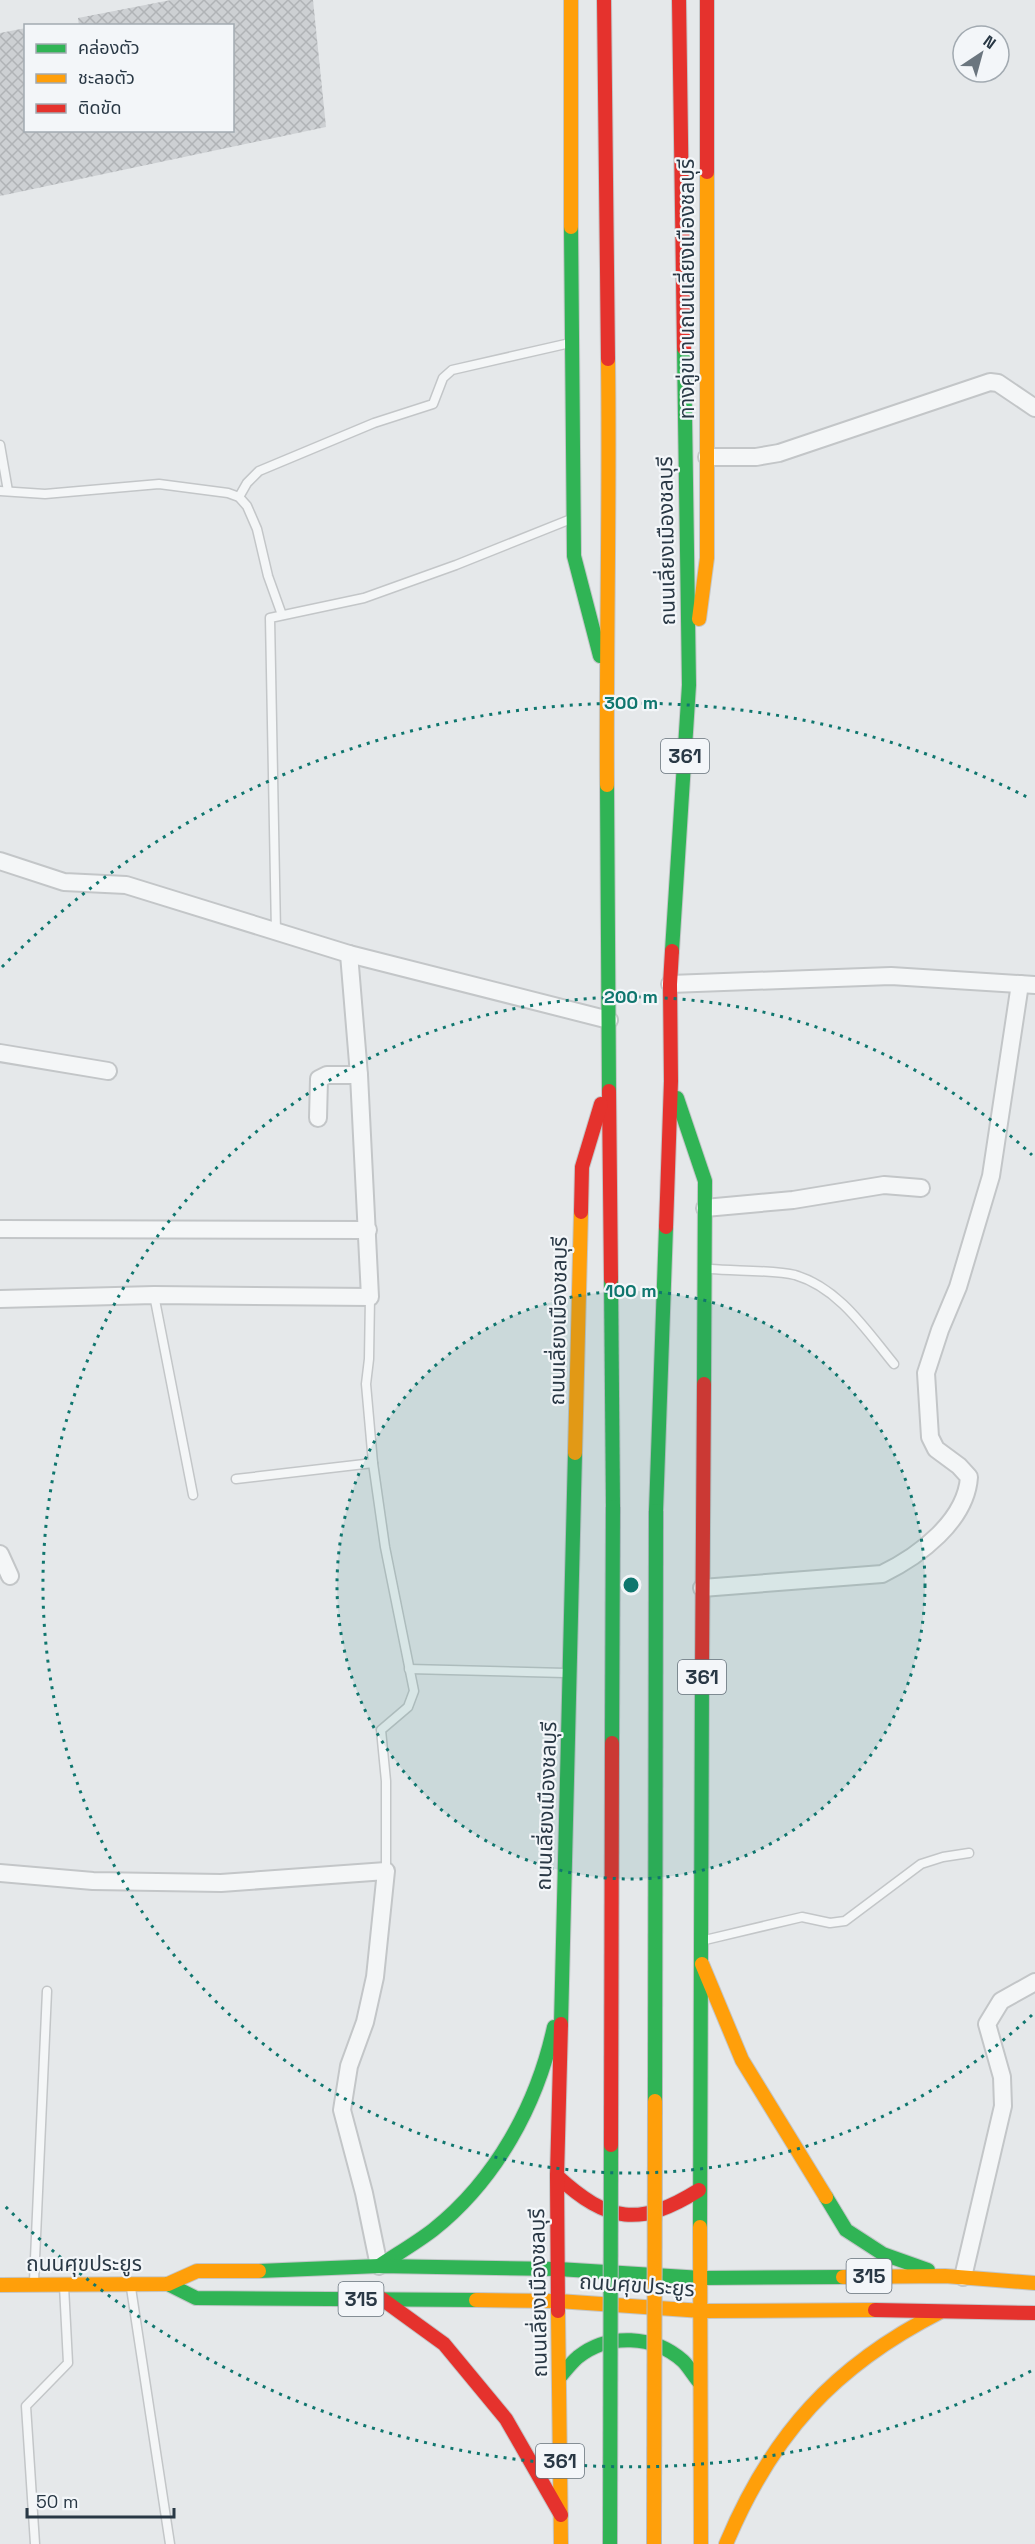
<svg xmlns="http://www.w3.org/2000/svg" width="1035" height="2544" viewBox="0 0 1035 2544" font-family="'Space Grotesk','Noto Sans Thai',sans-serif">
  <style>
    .building { fill: url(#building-cross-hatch) }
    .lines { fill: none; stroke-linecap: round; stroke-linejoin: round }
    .lane-casing { stroke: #c3c6c8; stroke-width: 11 }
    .street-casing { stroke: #c3c6c8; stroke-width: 20 }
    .fast-casing { stroke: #c3c6c8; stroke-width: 16 }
    .slow-casing { stroke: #c3c6c8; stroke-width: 16 }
    .jam-casing { stroke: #c3c6c8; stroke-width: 16 }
    .lane { stroke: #f4f6f7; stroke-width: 8 }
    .street { stroke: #f4f6f7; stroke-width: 16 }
    .fast { stroke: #30b455; stroke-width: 14 }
    .slow { stroke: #ff9f0a; stroke-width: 14 }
    .jam { stroke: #e5322d; stroke-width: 14 }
    .fast-bridge-casing { stroke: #b7bbbf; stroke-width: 16; stroke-linecap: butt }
    .slow-bridge-casing { stroke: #b7bbbf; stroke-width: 16; stroke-linecap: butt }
    .jam-bridge-casing { stroke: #b7bbbf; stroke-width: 16; stroke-linecap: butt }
    .fast-bridge { stroke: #30b455; stroke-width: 14 }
    .slow-bridge { stroke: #ff9f0a; stroke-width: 14 }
    .jam-bridge { stroke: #e5322d; stroke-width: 14 }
    .ring { fill: none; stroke: #0f766e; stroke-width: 3; stroke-dasharray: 3 6 }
    .labels { text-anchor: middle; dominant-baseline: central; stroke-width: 4.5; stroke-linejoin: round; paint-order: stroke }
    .shield { fill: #f3f6f9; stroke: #66717b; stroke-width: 1.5 }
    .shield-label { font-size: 20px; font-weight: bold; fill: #293845 }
    .street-label { font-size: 21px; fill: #293845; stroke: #f3f6f9 }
    .centre { fill: #0f766e; stroke: #f3f6f9; stroke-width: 3 }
    .ring-label { font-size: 18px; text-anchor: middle; font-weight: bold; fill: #0f766e; stroke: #f3f6f9; stroke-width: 4.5; stroke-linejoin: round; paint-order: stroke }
  </style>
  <defs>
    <pattern id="building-cross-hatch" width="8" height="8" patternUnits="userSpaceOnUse" patternTransform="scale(1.5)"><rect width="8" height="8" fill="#cdd0d3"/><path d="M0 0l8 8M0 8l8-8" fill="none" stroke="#b0b3b6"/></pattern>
  </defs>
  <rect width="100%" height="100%" fill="#e5e8ea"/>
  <path class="building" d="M171,0H313L326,127L0,196V33L26,28V130H232V26H79L78,18Z"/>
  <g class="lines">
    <defs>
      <g id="lane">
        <path d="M0,445L8,491"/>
        <path d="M0,491L45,494L159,484L228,493L239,497L247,506L257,529L268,576L282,615"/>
        <path d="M239,497L247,483L259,471L374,423L433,404L443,378L452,370L570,343"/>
        <path d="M276,932L270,618L364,598L456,565L571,519"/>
        <path d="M711,1269C733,1271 775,1270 795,1275C839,1288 866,1330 894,1364"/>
        <path d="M154,1295L193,1495"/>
        <path d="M370,1297L369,1359L366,1384L373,1463L385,1547L414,1691L408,1707L381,1730L386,1781V1871"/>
        <path d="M236,1479L373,1463"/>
        <path d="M409,1669L565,1673"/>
        <path d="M705,1940L802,1917L830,1923L845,1921L921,1864L943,1857L969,1853"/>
        <path d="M34,2281L47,1991"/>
        <path d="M131,2288L170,2544"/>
        <path d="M35,2544L26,2406L68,2363L64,2286"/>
      </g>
      <g id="street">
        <path d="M707,457H756L779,453L990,382L998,383L1035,408"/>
        <path d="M0,861L64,882L126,885L349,954L609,1020"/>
        <path d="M670,984L891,976L1035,985"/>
        <path d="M0,1053L108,1071"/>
        <path d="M318,1118L319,1079L327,1075H359"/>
        <path d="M705,1208L793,1200L884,1185L921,1188"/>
        <path d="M0,1229L368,1230"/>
        <path d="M0,1299L154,1295L370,1297L359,1075L349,954"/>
        <path d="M0,1554L10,1576"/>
        <path d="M702,1588L882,1574C919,1556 966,1521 969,1477L959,1466L936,1449L930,1437L926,1373L940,1330L958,1287L991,1176L1020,984"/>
        <path d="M0,1873L93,1881L221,1883L386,1871L375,1977L365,2022L349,2066L342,2110L364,2193L379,2266"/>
        <path d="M963,2277L1003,2106L1002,2077L987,2024L1001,2001L1035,1982"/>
      </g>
      <g id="fast">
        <path d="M571,227L574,556L600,656"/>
        <path d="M607,785L609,1091"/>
        <path d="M672,951L689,685L684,348"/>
        <path d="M677,1098L705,1181L704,1384"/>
        <path d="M611,1279L613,1507"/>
        <path d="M656,1511L666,1227"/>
        <path d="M561,2024L575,1453"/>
        <path d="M826,2197L846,2230L883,2254L928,2270"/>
        <path d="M700,2227L702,1674"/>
        <path d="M379,2266C397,2254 416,2243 433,2230C496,2180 537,2105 554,2027"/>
        <path d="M259,2271L379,2266L558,2269L702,2278L843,2277"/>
        <path d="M168,2284L196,2298L476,2300"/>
        <path d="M559,2378C565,2371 571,2363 578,2357C608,2333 654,2335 683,2361C689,2367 694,2376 700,2383"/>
      </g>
      <g id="slow">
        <path d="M571,0V227"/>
        <path d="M699,619L707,558V172"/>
        <path d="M607,785C606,643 610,501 608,359"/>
        <path d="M575,1453L581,1212"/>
        <path d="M702,1964L742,2060L826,2197"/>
        <path d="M700,2227L701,2544"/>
        <path d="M843,2277L945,2276L1035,2283"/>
        <path d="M0,2285L168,2284L197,2271H259"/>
        <path d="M476,2300L558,2301L702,2311L875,2310"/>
        <path d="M558,2311L561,2544"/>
        <path d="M726,2544C772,2434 834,2366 940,2312"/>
      </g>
      <g id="jam">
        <path d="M604,0L608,359"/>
        <path d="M679,0L684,348"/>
        <path d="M707,0V172"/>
        <path d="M609,1091L611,1279"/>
        <path d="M581,1212L582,1167L601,1104"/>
        <path d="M666,1227L671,1081L670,984L672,951"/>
        <path d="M702,1674L704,1384"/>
        <path d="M557,2176C608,2223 640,2227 699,2190"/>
        <path d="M382,2299L444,2344L506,2419L561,2515"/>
        <path d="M875,2310L1035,2313"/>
        <path d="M558,2311L557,2176L561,2024"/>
      </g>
    </defs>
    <use href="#lane" class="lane-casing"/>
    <use href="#street" class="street-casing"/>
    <use href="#fast" class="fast-casing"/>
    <use href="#slow" class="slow-casing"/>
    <use href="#jam" class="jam-casing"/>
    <use href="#lane" class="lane"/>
    <use href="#street" class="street"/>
    <use href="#fast" class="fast"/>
    <use href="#slow" class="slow"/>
    <use href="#jam" class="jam"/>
    <defs>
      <g id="fast-bridge">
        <path d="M612,1743L613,1507"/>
        <path d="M655,2101L656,1511"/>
        <path d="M610,2544L611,2145"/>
      </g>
      <path id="slow-bridge" d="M654,2544L655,2101"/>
      <path id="jam-bridge" d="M611,2145L612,1743"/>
    </defs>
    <use href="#fast-bridge" class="fast-bridge-casing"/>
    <use href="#slow-bridge" class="slow-bridge-casing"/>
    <use href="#jam-bridge" class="jam-bridge-casing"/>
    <use href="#fast-bridge" class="fast-bridge"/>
    <use href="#slow-bridge" class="slow-bridge"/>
    <use href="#jam-bridge" class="jam-bridge"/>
  </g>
  <circle cx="631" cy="1585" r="294" fill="#0f766e" fill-opacity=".12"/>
  <g class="ring">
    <circle cx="631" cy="1585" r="294"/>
    <path d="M1032 2015A588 588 0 1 1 1032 1155"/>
    <path d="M1031 2371A882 882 0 0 1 2 2203M2 967A882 882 0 0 1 1031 799"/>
  </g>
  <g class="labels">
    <g class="shield">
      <rect x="661" y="739" width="48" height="34" rx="4.5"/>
      <rect x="678" y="1660" width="48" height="34" rx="4.5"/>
      <rect x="846.5" y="2259" width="45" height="34" rx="4.5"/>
      <rect x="338.5" y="2282" width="45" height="34" rx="4.5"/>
      <rect x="536" y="2444" width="48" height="34" rx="4.5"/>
    </g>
    <g class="shield-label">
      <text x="685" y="756">361</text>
      <text x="702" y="1677">361</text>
      <text x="869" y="2276">315</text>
      <text x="361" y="2299">315</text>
      <text x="560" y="2461">361</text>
    </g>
    <g class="street-label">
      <text transform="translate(686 289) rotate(-90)">ทางคู่ขนานถนนเลี่ยงเมืองชลบุรี</text>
      <text transform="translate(666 541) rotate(-91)">ถนนเลี่ยงเมืองชลบุรี</text>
      <text transform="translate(558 1321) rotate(-89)">ถนนเลี่ยงเมืองชลบุรี</text>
      <text transform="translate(546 1806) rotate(-88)">ถนนเลี่ยงเมืองชลบุรี</text>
      <text x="84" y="2263">ถนนศุขประยูร</text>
      <text transform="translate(637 2285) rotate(4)">ถนนศุขประยูร</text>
      <text transform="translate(538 2293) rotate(-91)">ถนนเลี่ยงเมืองชลบุรี</text>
    </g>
  </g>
  <circle cx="631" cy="1585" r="9" class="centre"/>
  <g class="ring-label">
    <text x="631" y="709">300 m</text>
    <text x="631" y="1003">200 m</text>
    <text x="631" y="1297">100 m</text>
  </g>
  <rect x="24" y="24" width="210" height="108" fill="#f3f6f9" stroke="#a2aab1" stroke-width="1.5"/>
  <rect x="36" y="44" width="30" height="9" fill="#30b455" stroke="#a2aab1" stroke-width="1.5"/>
  <text x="78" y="54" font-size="18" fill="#293845">คล่องตัว</text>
  <rect x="36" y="74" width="30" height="9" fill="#ff9f0a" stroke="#a2aab1" stroke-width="1.5"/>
  <text x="78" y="84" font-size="18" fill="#293845">ชะลอตัว</text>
  <rect x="36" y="104" width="30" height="9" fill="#e5322d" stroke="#a2aab1" stroke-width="1.5"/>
  <text x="78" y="114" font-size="18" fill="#293845">ติดขัด</text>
  <g transform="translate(981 54) rotate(36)"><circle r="28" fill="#f3f6f9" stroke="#a2aab1" stroke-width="1.5"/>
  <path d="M0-4.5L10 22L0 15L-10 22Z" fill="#6b767f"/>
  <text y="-9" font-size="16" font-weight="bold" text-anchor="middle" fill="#293845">N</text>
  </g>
  <path d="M27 2508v9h147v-9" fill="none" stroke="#293845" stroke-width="3"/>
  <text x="36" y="2508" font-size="18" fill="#293845" stroke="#f3f6f9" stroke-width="4.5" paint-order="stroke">50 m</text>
</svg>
